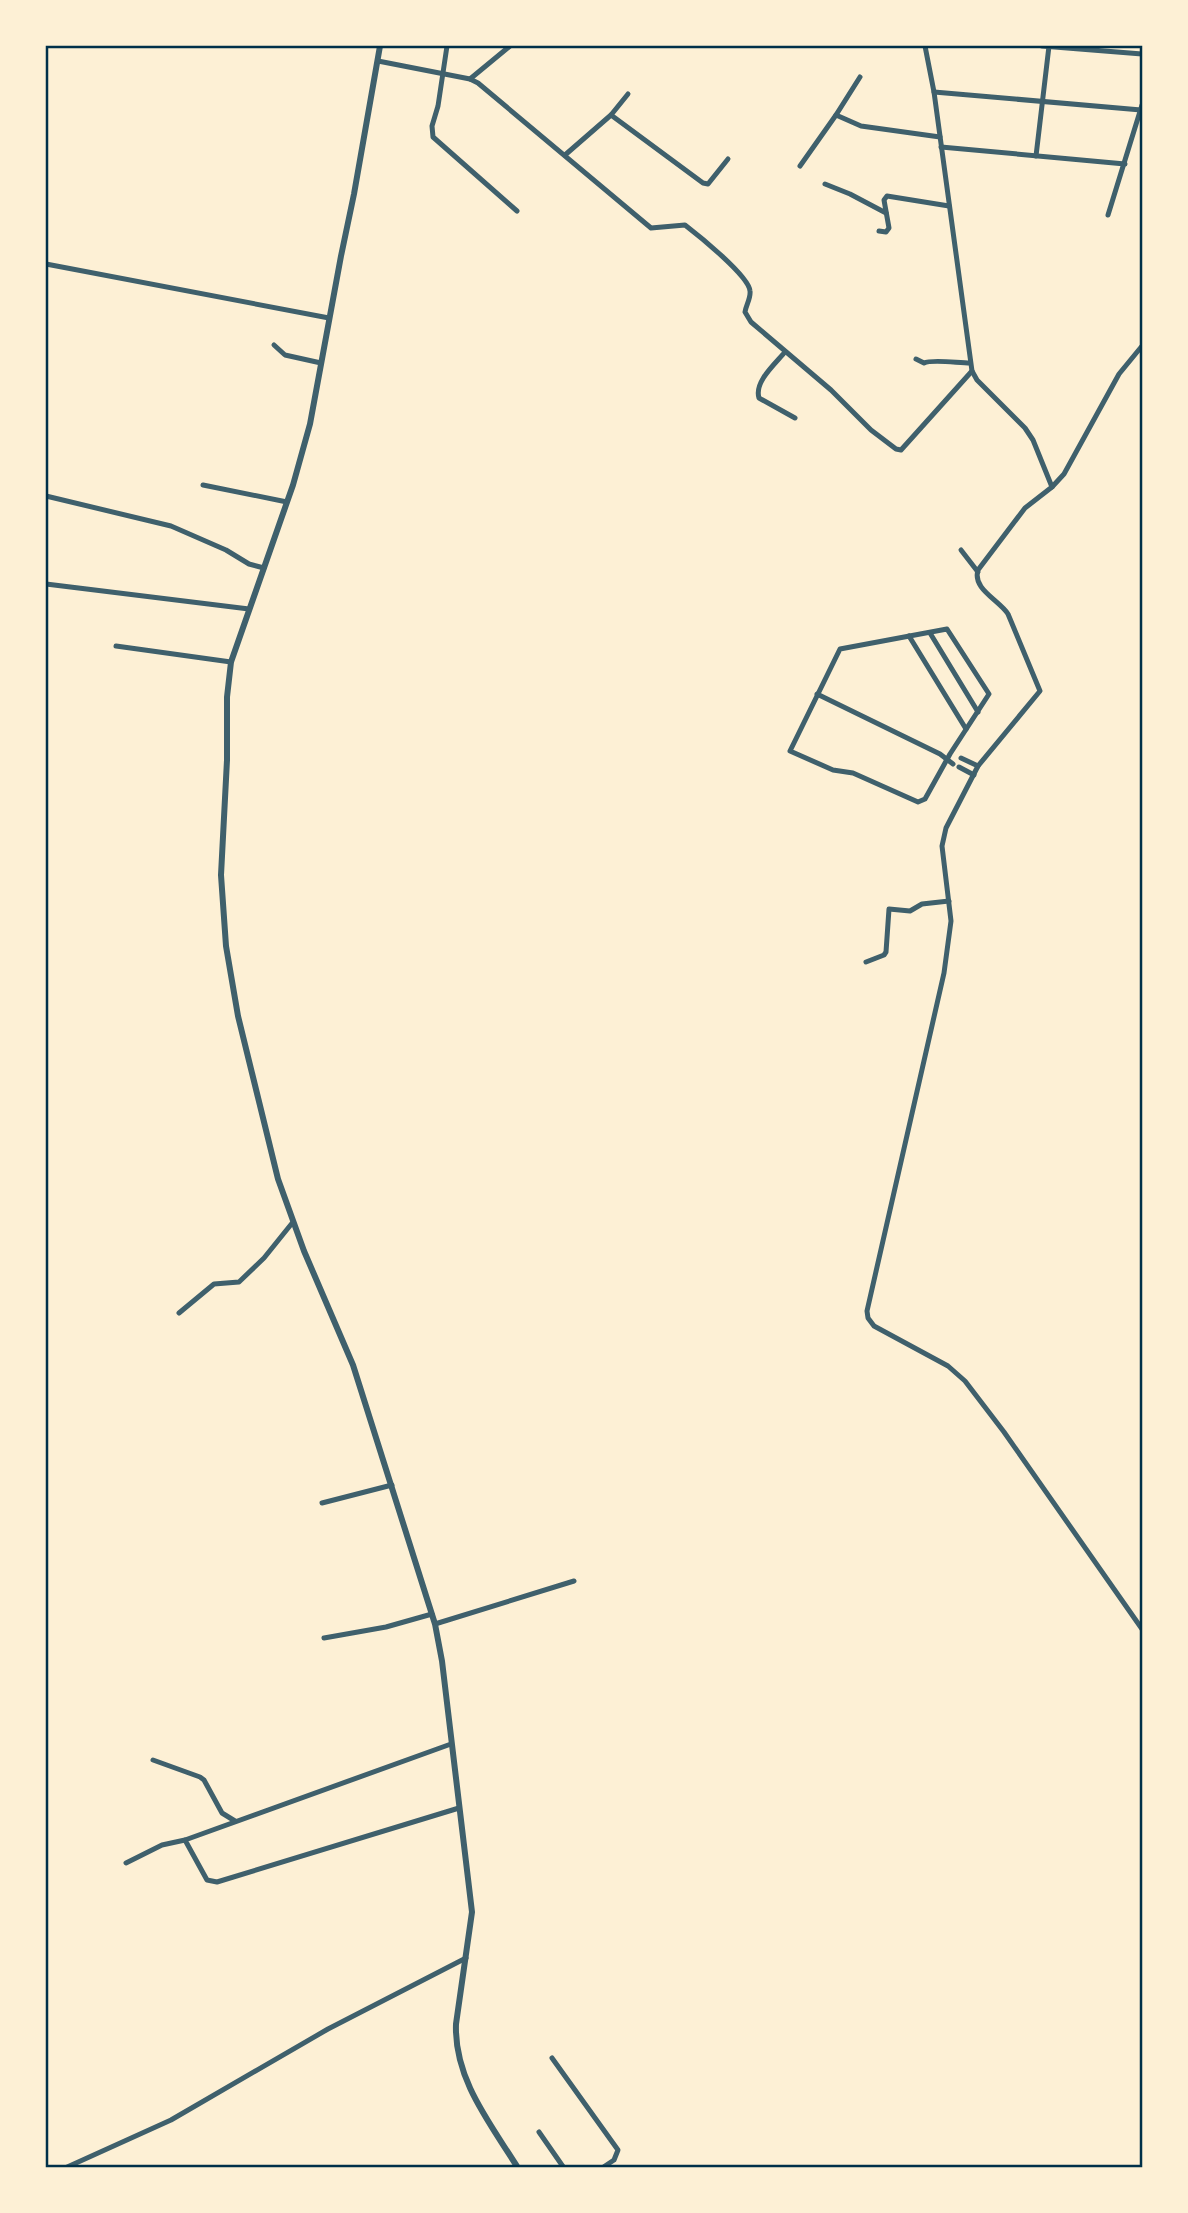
<svg xmlns="http://www.w3.org/2000/svg" width="1188" height="2213" viewBox="0 0 1188 2213" font-family="'Space Grotesk',sans-serif">
  <style>
    .lines { fill: none; stroke-linecap: round; stroke-linejoin: round }
    .minor { stroke: #3f606c; stroke-width: 5 }
    .tertiary { stroke: #3f606c; stroke-width: 6 }
    .neatline { fill: none; stroke: #003049; stroke-width: 2.5 }
  </style>
  <rect width="100%" height="100%" fill="#fdf0d5"/>
  <g class="lines">
    <g class="minor">
      <path d="M447,46L438,106L432,126L433,137L517,211"/>
      <path d="M925,46L934,92L972,371L977,380L1025,428L1033,440L1052,487"/>
      <path d="M1042,46L1142,54"/>
      <path d="M378,61L470,79L478,83L651,228L685,225C698,235 749,276 750,291C751,298 746,305 745,312L751,322L831,390L871,430L896,449L901,450L972,371"/>
      <path d="M470,79L510,46"/>
      <path d="M934,92L1141,110"/>
      <path d="M628,94L611,115L703,183L708,184L728,159"/>
      <path d="M836,115L860,77"/>
      <path d="M941,147L1125,164"/>
      <path d="M565,155L611,115"/>
      <path d="M1036,156L1049,46"/>
      <path d="M800,166L836,115L861,126L940,137"/>
      <path d="M825,184L850,194L886,213"/>
      <path d="M1108,215L1142,105"/>
      <path d="M879,231L886,232L889,228L884,200L887,196L949,206"/>
      <path d="M46,264L329,318"/>
      <path d="M274,345L285,355L321,363"/>
      <path d="M1142,346L1119,374L1064,474L1052,487L1025,508L978,570C972,589 999,600 1008,614L1040,691L978,766L946,828L942,846L951,921L944,973L867,1311L868,1318L874,1326L948,1366L965,1381L1004,1432L1142,1629"/>
      <path d="M785,352C775,364 754,382 759,398L795,418"/>
      <path d="M916,359L924,363C932,359 958,363 970,363"/>
      <path d="M203,485L287,502"/>
      <path d="M46,496L171,526L226,550L249,564L264,568"/>
      <path d="M961,550L978,572"/>
      <path d="M46,584L249,609"/>
      <path d="M947,629L989,694L950,754L925,799L918,802L853,773L833,770L790,751L840,649Z"/>
      <path d="M930,633L978,712"/>
      <path d="M909,636L966,729"/>
      <path d="M116,646L231,662"/>
      <path d="M817,694L940,754L953,764"/>
      <path d="M961,758L978,766"/>
      <path d="M959,767L974,775"/>
      <path d="M866,962L884,955L886,952L889,909L910,911L922,904L949,901"/>
      <path d="M179,1313L214,1284L239,1282L264,1258L293,1222"/>
      <path d="M322,1503L392,1485"/>
      <path d="M435,1624L574,1581"/>
      <path d="M324,1638L386,1627L432,1614"/>
      <path d="M451,1744L185,1840L207,1880L217,1882L459,1808"/>
      <path d="M153,1760L200,1777L204,1780L222,1813L235,1821"/>
      <path d="M126,1863L162,1845L185,1840"/>
      <path d="M552,2058L618,2150L614,2160L602,2168"/>
      <path d="M539,2132L564,2168"/>
      <path d="M65,2168L171,2120L328,2029L466,1958"/>
    </g>
    <path class="tertiary" d="M380,46L354,194L341,256L310,424L293,485L231,662L227,697V760L221,875L226,946L238,1016L278,1179L304,1251L353,1365L435,1624L442,1661L472,1912L456,2024C454,2079 490,2123 518,2168"/>
  </g>
  <rect width="1188" height="2213" fill="none" stroke="#fdf0d5" stroke-width="94"/>
  <rect x="47" y="47" width="1094" height="2119" class="neatline"/>
</svg>
